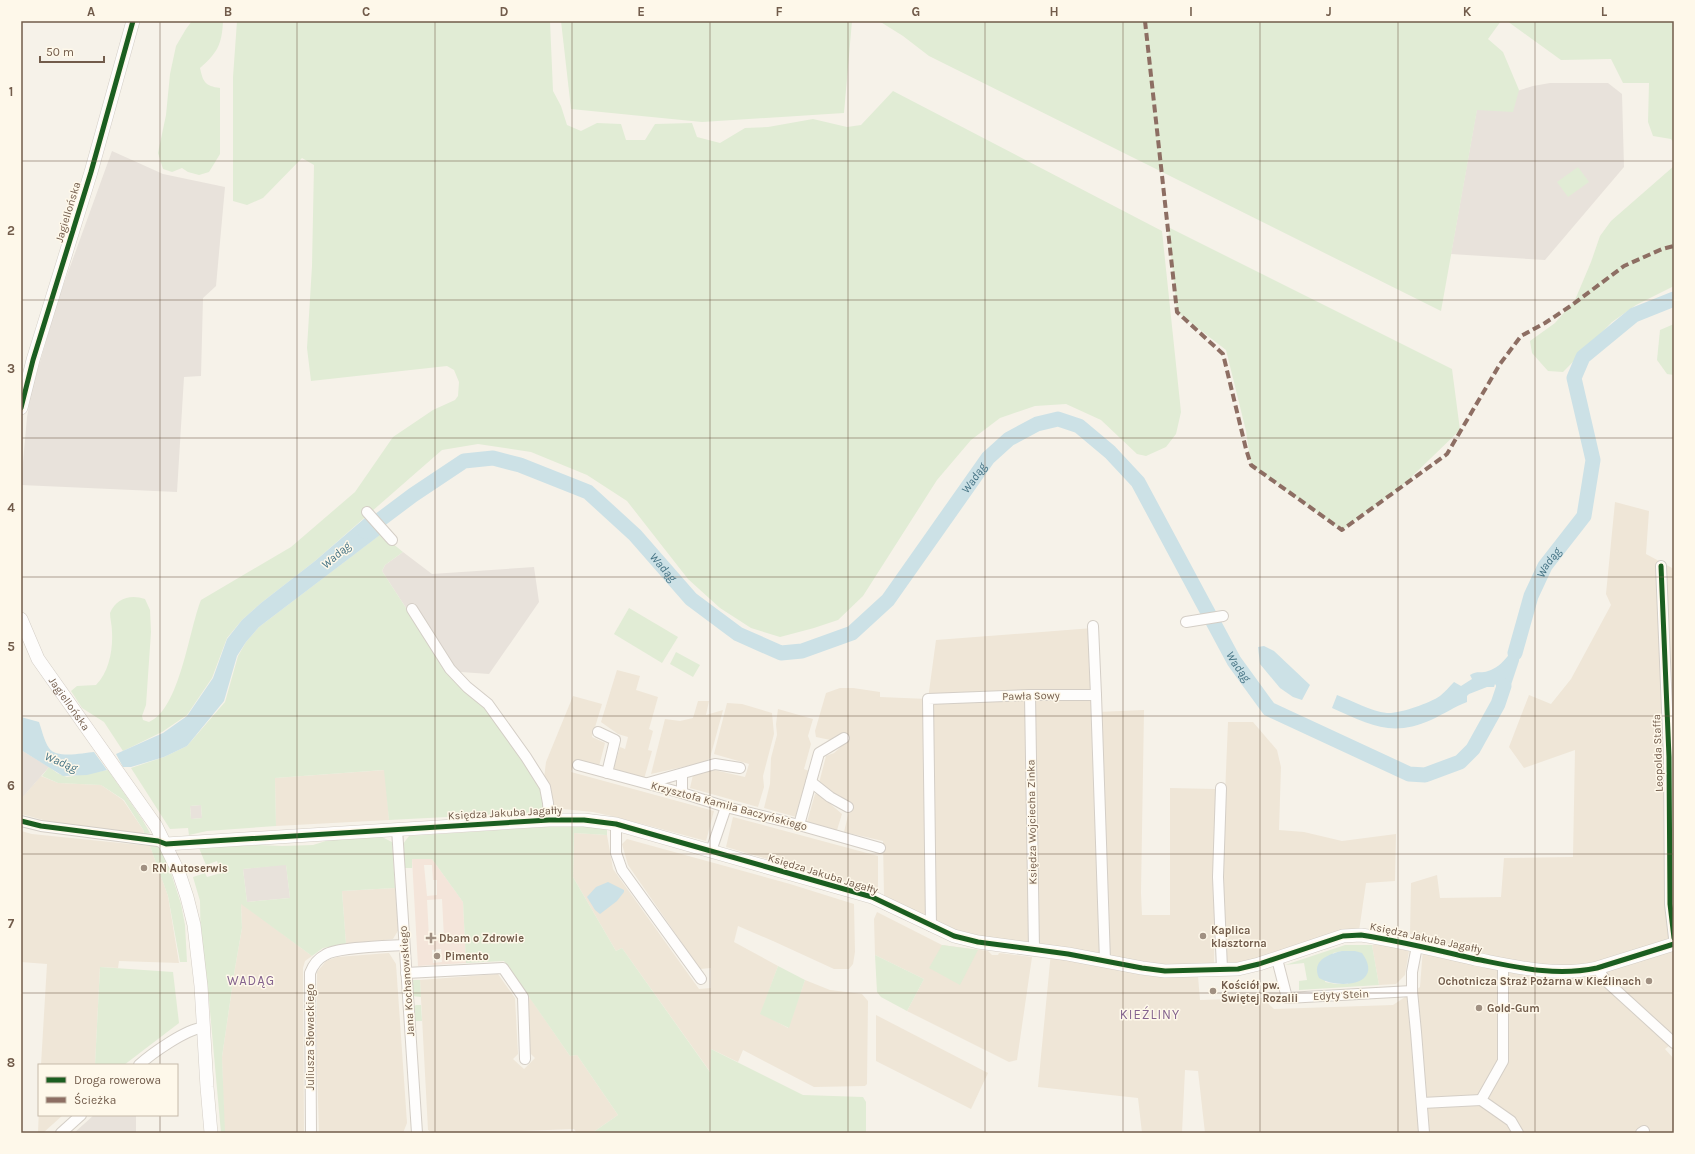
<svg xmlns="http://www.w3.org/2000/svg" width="1695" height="1154" viewBox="0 0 1695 1154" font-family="Karla,sans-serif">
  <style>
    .residential { fill: #efe6d7 }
    .commercial { fill: #f4e5da; fill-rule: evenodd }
    .industrial { fill: #e8e2db }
    .green { fill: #e1ecd5; fill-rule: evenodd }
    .water { fill: #cce1e6 }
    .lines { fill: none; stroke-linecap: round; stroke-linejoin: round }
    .river { stroke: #cce1e6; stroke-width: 15 }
    .minor-casing { stroke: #d4cec6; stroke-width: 12 }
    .tertiary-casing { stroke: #d4cec6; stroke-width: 14 }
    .minor { stroke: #fefdfc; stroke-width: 10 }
    .tertiary { stroke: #fefdfc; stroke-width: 13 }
    .quiet { stroke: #8d6e63; stroke-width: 4; stroke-dasharray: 8 4; stroke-linecap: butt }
    .cycleway-casing { stroke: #fef8ea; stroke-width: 8 }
    .cycleway { stroke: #1b5e20; stroke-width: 5 }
    .grid { fill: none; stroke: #725c4b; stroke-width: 1; stroke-opacity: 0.55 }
    .poi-dot { fill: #a09082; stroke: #fef8ea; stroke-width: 1.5 }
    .labels { text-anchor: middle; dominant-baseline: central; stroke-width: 3; stroke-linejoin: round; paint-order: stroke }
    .street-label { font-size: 11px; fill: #725c4b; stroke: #fef8ea }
    .poi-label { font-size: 11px; font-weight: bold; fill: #725c4b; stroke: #fef8ea; text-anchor: start }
    .water-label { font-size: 12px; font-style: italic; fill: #467485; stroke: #fef8ea }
    .quarter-label { font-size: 13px; letter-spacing: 1px; fill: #84638e; stroke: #fef8ea }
    .neatline { fill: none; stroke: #725c4b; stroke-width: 1.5 }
    .grid-label { font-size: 13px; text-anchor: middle; font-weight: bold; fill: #725c4b }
  </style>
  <rect width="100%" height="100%" fill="#f6f2e9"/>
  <g class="residential">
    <path d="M1615,502L1649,511L1646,554L1674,569V1042L1665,1049L1674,1059V1133H1205L1198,1071L1185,1070L1182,1133H1142L1138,1098L1038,1087L1051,952L1148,976H1198L1200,1000L1262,998L1274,1009L1393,1005L1420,987L1424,935L1410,934L1411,883L1437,875L1440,898L1501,897L1504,858L1573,857L1575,750L1524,768L1509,747L1529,695L1551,704L1571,679L1611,605L1606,594Z"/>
    <path d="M1093,628L1097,712L1144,710L1141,893L1142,915H1170V788L1216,789L1214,966L1167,965L962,934L931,921L884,896L883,841L844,832L851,803L840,800L819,783L826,756L834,753L845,743L816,737L815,731L826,693L840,688H853L880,692V697L928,699L936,640Z"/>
    <path d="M617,670L640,676L636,690L658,697L649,729L653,731L648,750L652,751L644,779L613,770L620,747L625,749L628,737L618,734L601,722Z"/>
    <path d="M573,696L602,704L592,737L605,743L599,766L575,760L571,772L714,811L706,841L620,818L593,812L553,808L551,789L544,778L546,762Z"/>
    <path d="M698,701H709L706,715L723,710L710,758L705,762L651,774L665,719L680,721L693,718Z"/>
    <path d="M727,703L742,704L772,713L774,734L763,776L764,787L758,807L690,788L693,775L714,770L745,777L749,764L714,754Z"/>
    <path d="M778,709L813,719L808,736L811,744L804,769L809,771L796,817L764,808L770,784L771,758L777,735L776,724Z"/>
    <path d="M1228,722H1253L1277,750L1281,767L1279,830L1304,832L1342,841L1396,834L1395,881L1366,883L1359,931L1278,953L1230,965H1218Z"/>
    <path d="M385,770L389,820L276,826L275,778Z"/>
    <path d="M41,776L58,783L101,785L123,800L144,831L143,835L47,821L21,814V799Z"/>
    <path d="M815,794L820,795L842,814L837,830L807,822Z"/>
    <path d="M733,817L878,856V891L726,847Z"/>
    <path d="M21,831L32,834L150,846L168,896L179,963L119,961L118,968L100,967L95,1065H41L47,964L21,962Z"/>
    <path d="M574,833L607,835L613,869L699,989L711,988V968L700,969L628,865L622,844L627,839L790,884L854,904L855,952L853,964L849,969H834L773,941L738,926L734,942L778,966L761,1013L788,1028L805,980L830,990L862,994L868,1001L867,1084L865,1086L814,1087L743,1050L738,1062L711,1049V1073L622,948L616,951L573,877Z"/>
    <path d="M395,888L399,929L393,939L346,944L342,891Z"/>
    <path d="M241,903L312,956L305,961L303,968L304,1133H225L224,1132L222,1057L235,968L242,928Z"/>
    <path d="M877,912L942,945L988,951L992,955H998L999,953L1032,957L1017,1060L1009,1062L907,1011L924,979L875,955L874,919Z"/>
    <path d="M1377,944L1409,951L1405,975L1396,984L1379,985L1372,945Z"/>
    <path d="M389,953L396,964L407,1123L403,1133H319L317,1069V972L326,961L337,957Z"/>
    <path d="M498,974L515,998L518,1054L513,1059L524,1069L535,1058L530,1053L528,995L570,1056L577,1055L618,1115L592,1133H577L574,1129L466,1133H434L428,1130L420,980Z"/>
    <path d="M876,1015L988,1073L971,1109L876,1061Z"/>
    <path d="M39,1107V1115H63L43,1133H38Z"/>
  </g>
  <path class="commercial" d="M412,859H432L463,902L466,963L418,966ZM424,865H432L433,880H437V895L427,896ZM442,899L444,938H429L427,900ZM441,949L442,962L433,963L432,950Z"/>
  <g class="industrial">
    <path d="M1550,83H1608L1622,94L1624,167L1545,260L1451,254L1478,103L1533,86Z"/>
    <path d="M112,151L163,174L225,187L216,286L203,298L201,376L184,377L177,492L21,485L27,417L31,393L58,300Z"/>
    <path d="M403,552L432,574L534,567L539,602L489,674L447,671L382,571L385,565Z"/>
    <path d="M21,750L49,767L21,799Z"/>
    <path d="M201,805L202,818L191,819L190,806Z"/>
    <path d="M286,864L290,898L247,902L243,869Z"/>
    <path d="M94,1115H136V1133H74Z"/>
  </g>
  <g class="green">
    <path d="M192,21H223C222,45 217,53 200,68C203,82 205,86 220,88V154L209,172L199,175L188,172L182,168L172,172L163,169L158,153L166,115L170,74L176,46L186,29Z"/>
    <path d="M237,21H550L553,91L561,106L567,125L581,131L597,123L621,124L626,140H645L655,124L692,123L697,137L720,143L745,128L768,127L813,119L847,127L861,125L893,91L1162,231L1181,412L1176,434L1166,447L1146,456L1137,454L1101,420L1066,404L1035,406L1000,418L971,440L937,480L863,596L838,620L814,628L780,637L751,628L720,608L688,579L627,501L587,475L531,452L478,444L442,450L315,561L261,603L242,620L227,638L212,678L187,715L162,732L123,751L104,722L82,708L71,691L77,686L96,685C109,672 113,650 112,632C112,625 110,619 110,613C116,598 131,594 145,599L150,610L151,632L146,705L142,716L143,720L149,722C180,709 189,629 201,600L291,547L355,492L393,437L433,410L455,400L458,396L459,382L454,370L447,366L311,381L307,348L312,266L314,165L302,158L263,198L247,205L233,201V77Z"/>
    <path d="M561,21H852L844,113L702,122L571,109Z"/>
    <path d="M879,21H1501L1488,39L1503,52L1519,90L1513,112L1477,110L1441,311L929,56L903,36Z"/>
    <path d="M1507,21H1674V143L1671,139L1653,136L1648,122L1649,83H1623L1611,59L1561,60Z"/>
    <path d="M1674,166V286L1636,305L1612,322L1563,372L1548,371L1532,353L1530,341L1555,323L1575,300L1591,262L1600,236L1611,221Z"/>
    <path d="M1578,167L1589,182L1568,197L1557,182Z"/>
    <path d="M1168,227L1452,369L1460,430L1401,487L1342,530L1251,465L1246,431L1226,350L1177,312Z"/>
    <path d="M1674,324V375L1667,374L1657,360L1660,330Z"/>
    <path d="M381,534L403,552L385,565L382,571L447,671L485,707L527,766L541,788L545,812L389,820L384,770L275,778L276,826L207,831L189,835L188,828L170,829L131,768L164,757L187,746L225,702L238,656L246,642L259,627ZM201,805L202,818L191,819L190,806Z"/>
    <path d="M629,608L678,637L662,663L614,634Z"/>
    <path d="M676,652L700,665L693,677L670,664Z"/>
    <path d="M49,767L57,773L67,777L108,770L142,819L150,833L144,834V831L124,800L101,785L58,783L42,776Z"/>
    <path d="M574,825L607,829V835L574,833L573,877L616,951L622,948L710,1072L711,1049L803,1095L863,1097L866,1102V1133H592L618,1115L577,1055L570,1056L504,961L466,963L463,902L432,859H412V868H405L403,844L409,836Z"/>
    <path d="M382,837L392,842L395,888L342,891L346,944L323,948L312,956L241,904L242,928L235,968L222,1057L225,1133H221L208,989L201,953L200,901L193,877L205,873L207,877L221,873L217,861L206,865L199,848L260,845L282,846L313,845L329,840ZM286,865L290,898L247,902L243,869Z"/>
    <path d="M150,846L160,847L171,873L181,904L185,925L187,962H180L168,896Z"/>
    <path d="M942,945L978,950L960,985L929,968Z"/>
    <path d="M1345,945H1372L1379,985L1299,990V981L1307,980L1304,963L1285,965ZM1342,951H1355L1348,984H1336L1325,982L1333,953Z"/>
    <path d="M875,955L924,979L907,1011L881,997L877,992Z"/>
    <path d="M778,966L805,980L789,1028L760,1014Z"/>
    <path d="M100,967L173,972L179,1023L124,1065H95Z"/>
    <path d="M411,980H420L421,997L412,996Z"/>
    <path d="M416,1005H421L422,1021H414L413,1007Z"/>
  </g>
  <g class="water">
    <path d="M365,518L380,533V535L259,627L246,642L237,656L224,701L187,746L164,757L131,767H123L116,754L163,733L187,716L213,678L227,639L242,620L261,603L315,561Z"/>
    <path d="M1521,635L1519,661L1509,691L1498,704L1495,694L1497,687L1495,684L1494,687H1487L1469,694L1467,696V702C1454,707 1444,714 1431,720C1391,738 1369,724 1332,708L1337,695C1353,701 1370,711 1387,713C1399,714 1430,703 1440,696C1445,692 1449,687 1454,682L1461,686L1472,679L1470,675C1478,670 1480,674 1488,671C1505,666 1512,649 1521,635Z"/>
    <path d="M1264,646L1274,651L1310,685L1302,700L1293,697L1280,688L1260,664L1258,647Z"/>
    <path d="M21,717L39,722C42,730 44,741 49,748C56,759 83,753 94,752L107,770L87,775L63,776L21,750Z"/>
    <path d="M608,882L624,890V892L617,901L600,914L595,910L587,897L596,887Z"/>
    <path d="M1342,951H1355L1362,953C1385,985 1339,990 1319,978C1311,961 1328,954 1342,951Z"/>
  </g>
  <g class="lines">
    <g class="river">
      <path id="s1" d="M365,531L413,495L464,461L493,458L520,465L588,492L635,535L691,599L738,634L781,653L802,651L852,633L888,600L988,458L1009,439L1037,424L1058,419L1079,426L1110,452L1138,482L1234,661L1269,709L1409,774L1425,775L1460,762L1473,749L1498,704L1504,686"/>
      <path id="s2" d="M1515,653L1531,596L1545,566L1584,516L1593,460L1574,378L1583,357L1634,315L1674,299"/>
    </g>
    <defs>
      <g id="minor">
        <path d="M367,512L392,540"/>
        <path d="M1661,566L1669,757L1670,904L1674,938"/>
        <path d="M412,609L450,669L467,687L488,704L526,757L545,787L548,803L549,820"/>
        <path d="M1186,622L1223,616"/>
        <path d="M1093,626L1096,695"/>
        <path d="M1030,695L1034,949"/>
        <path d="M598,732L615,740L607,773"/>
        <path d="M578,765L682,793L726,807L799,825L880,848"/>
        <path d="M811,782L830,797L848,807"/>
        <path d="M648,783L715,764L740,768"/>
        <path d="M1221,788L1218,877L1222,969"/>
        <path d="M682,793V774"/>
        <path d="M21,821L41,826L158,841L166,844"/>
        <path d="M616,824V853L622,870L701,979"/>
        <path d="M799,825L819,753L844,738"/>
        <path d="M397,829L417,1133"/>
        <path d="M711,851L726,807"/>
        <path d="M931,926L928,699L1030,695H1096L1105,961"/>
        <path d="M1417,946L1412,972V991L1416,1032L1424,1133"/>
        <path d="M1277,959L1287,998L1412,991"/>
        <path d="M1503,965V1061L1481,1100L1511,1121L1518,1133"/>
        <path d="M1597,968L1606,981L1674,1043"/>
        <path d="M406,973L503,968L523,997L525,1059"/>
        <path d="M139,1065C151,1054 186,1029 202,1028"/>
        <path d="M1422,1103L1481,1100"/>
        <path d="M61,1133L81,1115"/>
        <path d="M311,1133L310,973C313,965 317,959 325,955C337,947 388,946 404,945"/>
        <path d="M1641,1133L1644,1131"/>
      </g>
      <g id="tertiary">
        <path d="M21,408L33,360L91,172L133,21"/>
        <path id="s3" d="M21,619L38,659L156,826L179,873L187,897L194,925L201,986L207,1087L211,1133"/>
        <path d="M166,844L549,820H584L616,824L872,897L954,936L978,942L1068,954L1142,968L1165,971L1238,969L1259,964L1343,936L1361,935C1400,941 1437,950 1475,959C1516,967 1555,977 1597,968L1674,944"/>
      </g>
    </defs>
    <use href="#minor" class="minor-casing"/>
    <use href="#tertiary" class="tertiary-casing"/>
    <use href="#minor" class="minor"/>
    <use href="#tertiary" class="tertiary"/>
    <path class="quiet" d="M1145,21L1177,312L1223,354L1246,449L1251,465L1342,530L1447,454L1500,364L1521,336L1545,323L1572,305L1624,266L1662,249L1674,246"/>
    <defs>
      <g id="cycleway">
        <path d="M21,408L33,360L91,172L133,21"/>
        <path d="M1661,566L1669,757L1670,904L1674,938"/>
        <path d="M21,821L41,826L158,841L166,844L549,820H584L616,824L872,897L954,936L978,942L1068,954L1142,968L1165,971L1238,969L1259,964L1343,936L1361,935C1400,941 1437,950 1475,959C1516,967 1555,977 1597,968L1674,944"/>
      </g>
    </defs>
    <use href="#cycleway" class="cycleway-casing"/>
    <use href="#cycleway" class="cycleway"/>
  </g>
  <path class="grid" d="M160,21V1065M297,21V1133M435,21V1133M572,21V1133M710,21V1133M848,21V1133M985,21V1133M1123,21V1133M1260,21V1133M1398,21V1133M1535,21V1133M21,161H1674M21,300H1674M21,438H1674M21,577H1674M21,716H1674M21,854H1674M21,993H1674M160,1115V1133"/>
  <g class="poi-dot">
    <circle cx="144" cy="868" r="4"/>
    <circle cx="1203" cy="936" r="4"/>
    <path d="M429 932h4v4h4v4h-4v4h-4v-4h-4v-4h4z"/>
    <circle cx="437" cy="956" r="4"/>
    <circle cx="1649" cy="981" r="4"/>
    <circle cx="1213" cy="991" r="4"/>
    <circle cx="1479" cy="1008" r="4"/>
  </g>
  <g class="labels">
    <g class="street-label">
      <text transform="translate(68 212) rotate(-73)">Jagiellońska</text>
      <text transform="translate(1031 696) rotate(-1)">Pawła Sowy</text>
      <text stroke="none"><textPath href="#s3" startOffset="98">Jagiellońska</textPath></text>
      <text transform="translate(1658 753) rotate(-92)">Leopolda Staffa</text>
      <text transform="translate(729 806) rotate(15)">Krzysztofa Kamila Baczyńskiego</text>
      <text transform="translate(505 813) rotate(-3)">Księdza Jakuba Jagałły</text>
      <text transform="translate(1032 822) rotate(-91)">Księdza Wojciecha Zinka</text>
      <text transform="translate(823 874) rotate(17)">Księdza Jakuba Jagałły</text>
      <text transform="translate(1426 938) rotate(12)">Księdza Jakuba Jagałły</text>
      <text transform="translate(407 981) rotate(-94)">Jana Kochanowskiego</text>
      <text transform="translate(1341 995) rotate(-3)">Edyty Stein</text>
      <text transform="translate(310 1037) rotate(-90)">Juliusza Słowackiego</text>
    </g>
    <g class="poi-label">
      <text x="152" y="868">RN Autoserwis</text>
      <text x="1211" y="930">Kaplica<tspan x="1211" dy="13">klasztorna</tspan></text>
      <text x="439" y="938">Dbam o Zdrowie</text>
      <text x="445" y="956">Pimento</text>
      <text x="1641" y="981" text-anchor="end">Ochotnicza Straż Pożarna w Kieźlinach</text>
      <text x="1221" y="985">Kościół pw.<tspan x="1221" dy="13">Świętej Rozalii</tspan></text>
      <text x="1487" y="1008">Gold-Gum</text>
    </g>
    <g class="water-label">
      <text stroke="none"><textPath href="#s1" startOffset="778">Wadąg</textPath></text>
      <text transform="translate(336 555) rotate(-41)">Wadąg</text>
      <text stroke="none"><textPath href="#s2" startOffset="97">Wadąg</textPath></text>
      <text stroke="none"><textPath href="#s1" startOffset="358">Wadąg</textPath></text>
      <text stroke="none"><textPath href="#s1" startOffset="1198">Wadąg</textPath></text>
      <text transform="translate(61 762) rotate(23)">Wadąg</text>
    </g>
    <g class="quarter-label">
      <text x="251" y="980">WADĄG</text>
      <text x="1150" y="1014">KIEŹLINY</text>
    </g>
  </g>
  <rect width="1695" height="1154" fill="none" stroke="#fef8ea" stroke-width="44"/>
  <rect x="38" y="1064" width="140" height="52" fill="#fef8ea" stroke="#c6baaa"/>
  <rect x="46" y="1077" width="20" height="6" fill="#1b5e20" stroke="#c6baaa"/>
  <text x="74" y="1084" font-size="12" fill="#725c4b">Droga rowerowa</text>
  <rect x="46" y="1097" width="20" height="6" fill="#8d6e63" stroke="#c6baaa"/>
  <text x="74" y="1104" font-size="12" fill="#725c4b">Ścieżka</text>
  <path d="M40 56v6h64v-6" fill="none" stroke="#725c4b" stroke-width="2"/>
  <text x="46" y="56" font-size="12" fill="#725c4b" stroke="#fef8ea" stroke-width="3" paint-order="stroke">50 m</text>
  <rect x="22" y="22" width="1651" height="1110" class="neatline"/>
  <g class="grid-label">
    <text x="91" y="16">A</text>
    <text x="228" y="16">B</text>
    <text x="366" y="16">C</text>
    <text x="504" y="16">D</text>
    <text x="641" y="16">E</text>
    <text x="779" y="16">F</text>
    <text x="916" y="16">G</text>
    <text x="1054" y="16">H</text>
    <text x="1191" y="16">I</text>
    <text x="1329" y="16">J</text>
    <text x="1467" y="16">K</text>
    <text x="1604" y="16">L</text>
    <text x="11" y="96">1</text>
    <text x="11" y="235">2</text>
    <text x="11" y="373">3</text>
    <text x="11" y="512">4</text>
    <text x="11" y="651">5</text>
    <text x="11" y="790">6</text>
    <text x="11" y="928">7</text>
    <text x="11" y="1067">8</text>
  </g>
</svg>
